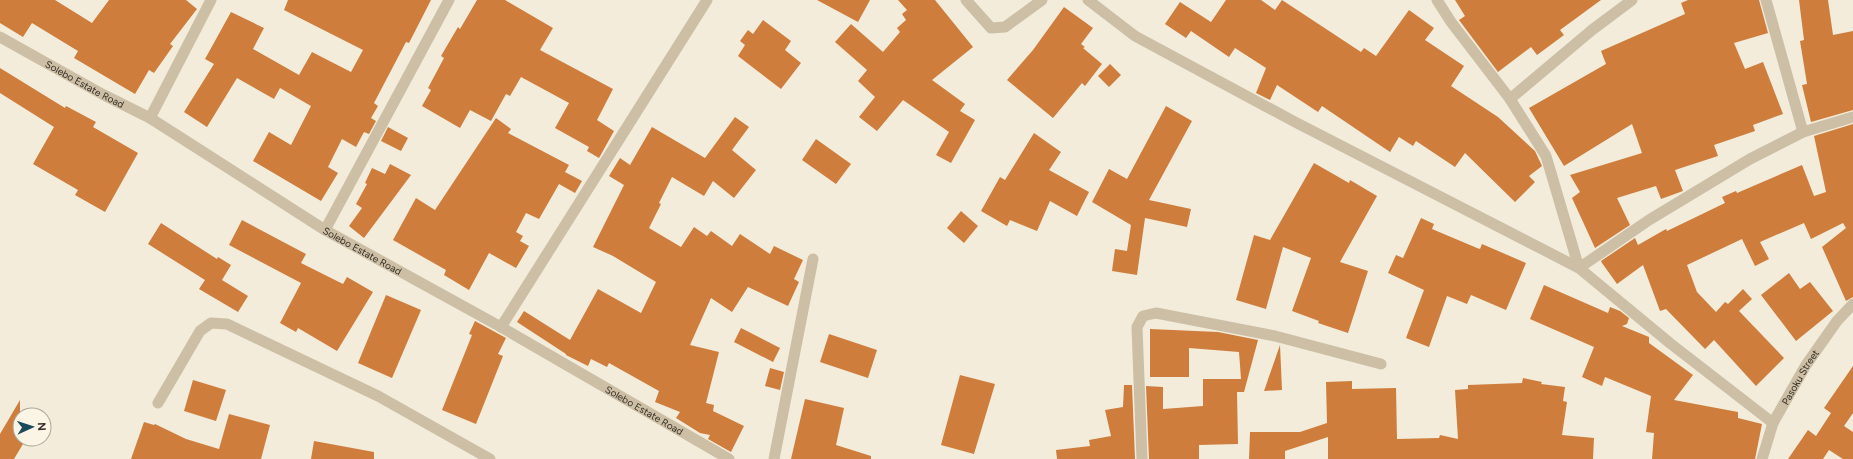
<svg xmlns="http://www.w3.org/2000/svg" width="1853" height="459" viewBox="0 0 1853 459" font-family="Figtree,sans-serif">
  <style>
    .building { fill: #ce7d3d }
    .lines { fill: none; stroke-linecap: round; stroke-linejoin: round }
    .minor { stroke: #ccbfa5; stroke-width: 11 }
    .tertiary { stroke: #ccbfa5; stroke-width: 11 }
    .labels { text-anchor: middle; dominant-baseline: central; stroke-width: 3; stroke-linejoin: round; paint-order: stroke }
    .street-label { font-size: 10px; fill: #372f27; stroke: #fbf5e6 }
  </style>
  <rect width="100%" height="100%" fill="#f3ecda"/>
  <g class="building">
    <path d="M0,0H55L92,23L109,0H186L197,9L170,44L173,46L154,73L149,70L135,94L74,58L78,51L32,23L23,37L0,23Z"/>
    <path d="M288,0H431L409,43L406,42L374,103L378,106L371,118L376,121L369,134L364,132L356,147L342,139L328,167L338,173L321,201L253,161L269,132L291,145L311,106L280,88L274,99L237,78L207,127L184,112L214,64L205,59L231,12L264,28L253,49L299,75L312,52L351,72L363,50L284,10Z"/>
    <path d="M477,0H505L553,28L540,50L613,89L597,120L614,131L599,158L587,151L589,147L555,128L569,103L521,77L510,96L506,94L491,121L470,110L460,128L422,106L431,90L428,88L444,58L441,56L458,27L460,29Z"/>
    <path d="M817,0H870L858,22Z"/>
    <path d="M898,0H935L973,47L932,80L965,104L960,111L975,120L951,163L936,155L949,132L903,100L877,131L859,117L875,97L858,81L867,70L835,42L851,24L883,52L900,32L897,28L906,20L902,14L907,10Z"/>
    <path d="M1226,0H1261L1275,10L1282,0L1361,52L1364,48L1376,56L1409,10L1434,28L1425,40L1464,66L1451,86L1498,117L1535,151L1542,166L1529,176L1535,182L1515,202L1465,153L1455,167L1416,141L1413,146L1399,137L1390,152L1322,106L1318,112L1277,85L1270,100L1256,93L1266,68L1235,48L1229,57L1191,31L1186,38L1165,24L1180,2L1211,22Z"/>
    <path d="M1455,0H1601L1560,30L1564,35L1537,55L1531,47L1498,72L1459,20L1465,16Z"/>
    <path d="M1688,0H1759L1768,33L1734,43L1745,69L1763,62L1783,114L1753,125L1755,131L1714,145L1718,156L1675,170L1683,191L1661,199L1656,186L1617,198L1630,225L1595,248L1572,198L1580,192L1570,175L1642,153L1632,124L1564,166L1529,108L1606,64L1601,51L1685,14L1681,3Z"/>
    <path d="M1799,0H1828L1833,35L1853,31V110L1811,122L1802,85L1807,84L1800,41L1804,40Z"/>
    <path d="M1064,7L1093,28L1081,44L1085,47L1083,48L1102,64L1085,86L1082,83L1053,118L1007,80L1033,50Z"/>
    <path d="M763,20L791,41L785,50L801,63L781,89L738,56L745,45L740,41L748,30L753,34Z"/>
    <path d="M1110,64L1121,75L1109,87L1098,76Z"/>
    <path d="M0,68L65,108L66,106L96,122L93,127L138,153L105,212L75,195L78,190L33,164L54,127L0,93Z"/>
    <path d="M1166,106L1192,121L1149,200L1191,209L1187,227L1145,218L1137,275L1112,271L1115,249L1127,251L1131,225L1092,202L1109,169L1127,179Z"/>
    <path d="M735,117L749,127L732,150L756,170L734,198L713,181L704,196L672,177L659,203L661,204L649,228L681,247L694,227L707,236L711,231L732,246L740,234L770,254L774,246L803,260L794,279L799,282L788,306L748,287L732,312L711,298L690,345L719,352L706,403L714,405L713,411L744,426L731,452L708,439L710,435L700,433L676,418L680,412L655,402L659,391L609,363L607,367L591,359L588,366L566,355V354L517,322L524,311L570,340L598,289L641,313L656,282L613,256L593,247L624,185L609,176L620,158L630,165L652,127L705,158Z"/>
    <path d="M496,118L511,129L508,133L569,165L565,172L582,181L575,193L559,184L539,219L526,213L516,232L523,236L520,241L529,246L516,268L489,253L469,290L444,275L446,270L393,240L416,198L435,210Z"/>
    <path d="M1853,124V297L1846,301L1822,247L1846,228L1843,223L1811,239L1804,223L1760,242L1769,259L1755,266L1742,239L1687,265L1697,292L1716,312L1725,302L1728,304L1743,289L1752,299L1739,311L1784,358L1756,386L1714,340L1705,349L1666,309L1660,311L1643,265L1617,284L1602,263L1601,261L1635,238L1638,245L1666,229L1667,231L1725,203L1722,197L1736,191L1737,193L1802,165L1814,196L1826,192L1814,136Z"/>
    <path d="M388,127L408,138L401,151L381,141Z"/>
    <path d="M1034,133L1061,152L1049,170L1089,192L1077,216L1050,201L1037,231L1010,220L1007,226L981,211L1000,177L1005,180Z"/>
    <path d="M816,139L851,164L836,184L802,160Z"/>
    <path d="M1314,163L1349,183L1350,180L1377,196L1340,262L1368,271L1348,333L1318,323L1319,321L1292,311L1311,258L1283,247L1266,309L1236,300L1254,235L1270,240Z"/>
    <path d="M390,164L411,175L364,238L349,226L362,208L356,204L367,184L365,183L372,168L385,174Z"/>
    <path d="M961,211L978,226L964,243L947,228Z"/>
    <path d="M1421,218L1434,224L1432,229L1477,248L1480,249L1482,244L1526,263L1506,310L1471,295L1467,304L1447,296L1429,347L1406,338L1424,290L1388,273L1396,255L1403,258Z"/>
    <path d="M242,220L306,254L301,263L343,284L347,277L373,292L337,351L298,328L296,332L280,323L301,283L229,245Z"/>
    <path d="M161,223L217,259L218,257L231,265L222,280L248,296L238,312L199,289L205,280L148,244Z"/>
    <path d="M1789,273L1800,289L1810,282L1833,311L1796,341L1761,295Z"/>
    <path d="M1544,285L1608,313L1610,307L1620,311L1629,318L1627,324L1622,326L1649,337V343L1693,375L1674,400L1738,412V418L1762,424L1755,459H1652L1654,433L1646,432L1651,396L1605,377L1602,386L1582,377L1594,347L1530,319Z"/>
    <path d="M386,295L421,310L392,378L358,363Z"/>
    <path d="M475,321L506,338L498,354L503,356L476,424L442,410L472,335L469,334Z"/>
    <path d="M741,328L780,348L773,362L734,342Z"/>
    <path d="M1150,329L1218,332L1258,340L1244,392H1237L1238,444L1199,445V459H1149L1146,386L1163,387V409L1203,406V379H1241L1239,352L1189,348V377H1150Z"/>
    <path d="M829,334L877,350L868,378L820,362Z"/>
    <path d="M1280,345L1282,390L1264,391Z"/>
    <path d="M1853,366V413L1844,426L1853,432V459H1843L1829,450L1823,459H1788L1808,430L1816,436L1831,413L1824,408Z"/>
    <path d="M770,368L784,372L780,390L765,386Z"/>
    <path d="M960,375L995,384L974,454L941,445Z"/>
    <path d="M1523,378L1542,382L1541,384L1565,387L1563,401L1567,402L1562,435L1594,438L1593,459H1328V437L1285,451V459H1249L1250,432H1300L1327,423L1326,382L1352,381V389L1396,388L1397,439L1439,438L1440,435L1458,439L1455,390L1468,389V385L1522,383Z"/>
    <path d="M193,380L226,390L216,421L184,411Z"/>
    <path d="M1124,385H1132L1135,459H1057L1056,450L1090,446L1089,440L1111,436L1105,410L1123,407Z"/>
    <path d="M805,399L844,408L836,445L871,456V459H791Z"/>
    <path d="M20,400V439H26L14,459H0V434Z"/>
    <path d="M229,414L270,425L261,459H131L144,422L154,425L155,424L186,439L219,449Z"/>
    <path d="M314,441L374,452V459H311Z"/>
  </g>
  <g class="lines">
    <g class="minor">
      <path d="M966,0L991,28L1005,27L1042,0"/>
      <path d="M1088,0L1135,36L1295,122L1579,268L1671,344L1773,423"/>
      <path d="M1437,0L1451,22L1510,99L1546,156L1579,268L1649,220L1750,159L1803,132L1853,117"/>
      <path d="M1766,0L1803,132"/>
      <path d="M1510,99L1592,30L1632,0"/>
      <path d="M150,118L211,0"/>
      <path d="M325,230L449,0"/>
      <path d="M501,327L707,0"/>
      <path d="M158,403L200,331L211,323L227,324L378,396L490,459"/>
      <path d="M774,459L813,259"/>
      <path d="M1142,459L1137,327L1143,316L1156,313L1275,336L1381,364"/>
      <path id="s1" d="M1762,459L1773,423L1806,365L1837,321L1853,304"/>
    </g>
    <path class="tertiary" id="s2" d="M0,37L102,94L150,118L325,230L501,327L729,459"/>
  </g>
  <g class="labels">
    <g class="street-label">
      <text stroke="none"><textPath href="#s2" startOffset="97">Solebo Estate Road</textPath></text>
      <text stroke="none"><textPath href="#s2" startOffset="421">Solebo Estate Road</textPath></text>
      <text stroke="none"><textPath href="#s1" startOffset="91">Pasoku Street</textPath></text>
      <text stroke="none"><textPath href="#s2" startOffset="745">Solebo Estate Road</textPath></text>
    </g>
  </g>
  <g transform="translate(32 427) rotate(87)"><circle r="19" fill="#fbf5e6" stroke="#ada69a"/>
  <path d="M0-3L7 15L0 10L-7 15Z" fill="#194a5c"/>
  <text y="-6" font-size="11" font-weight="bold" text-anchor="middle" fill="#372f27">N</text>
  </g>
</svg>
